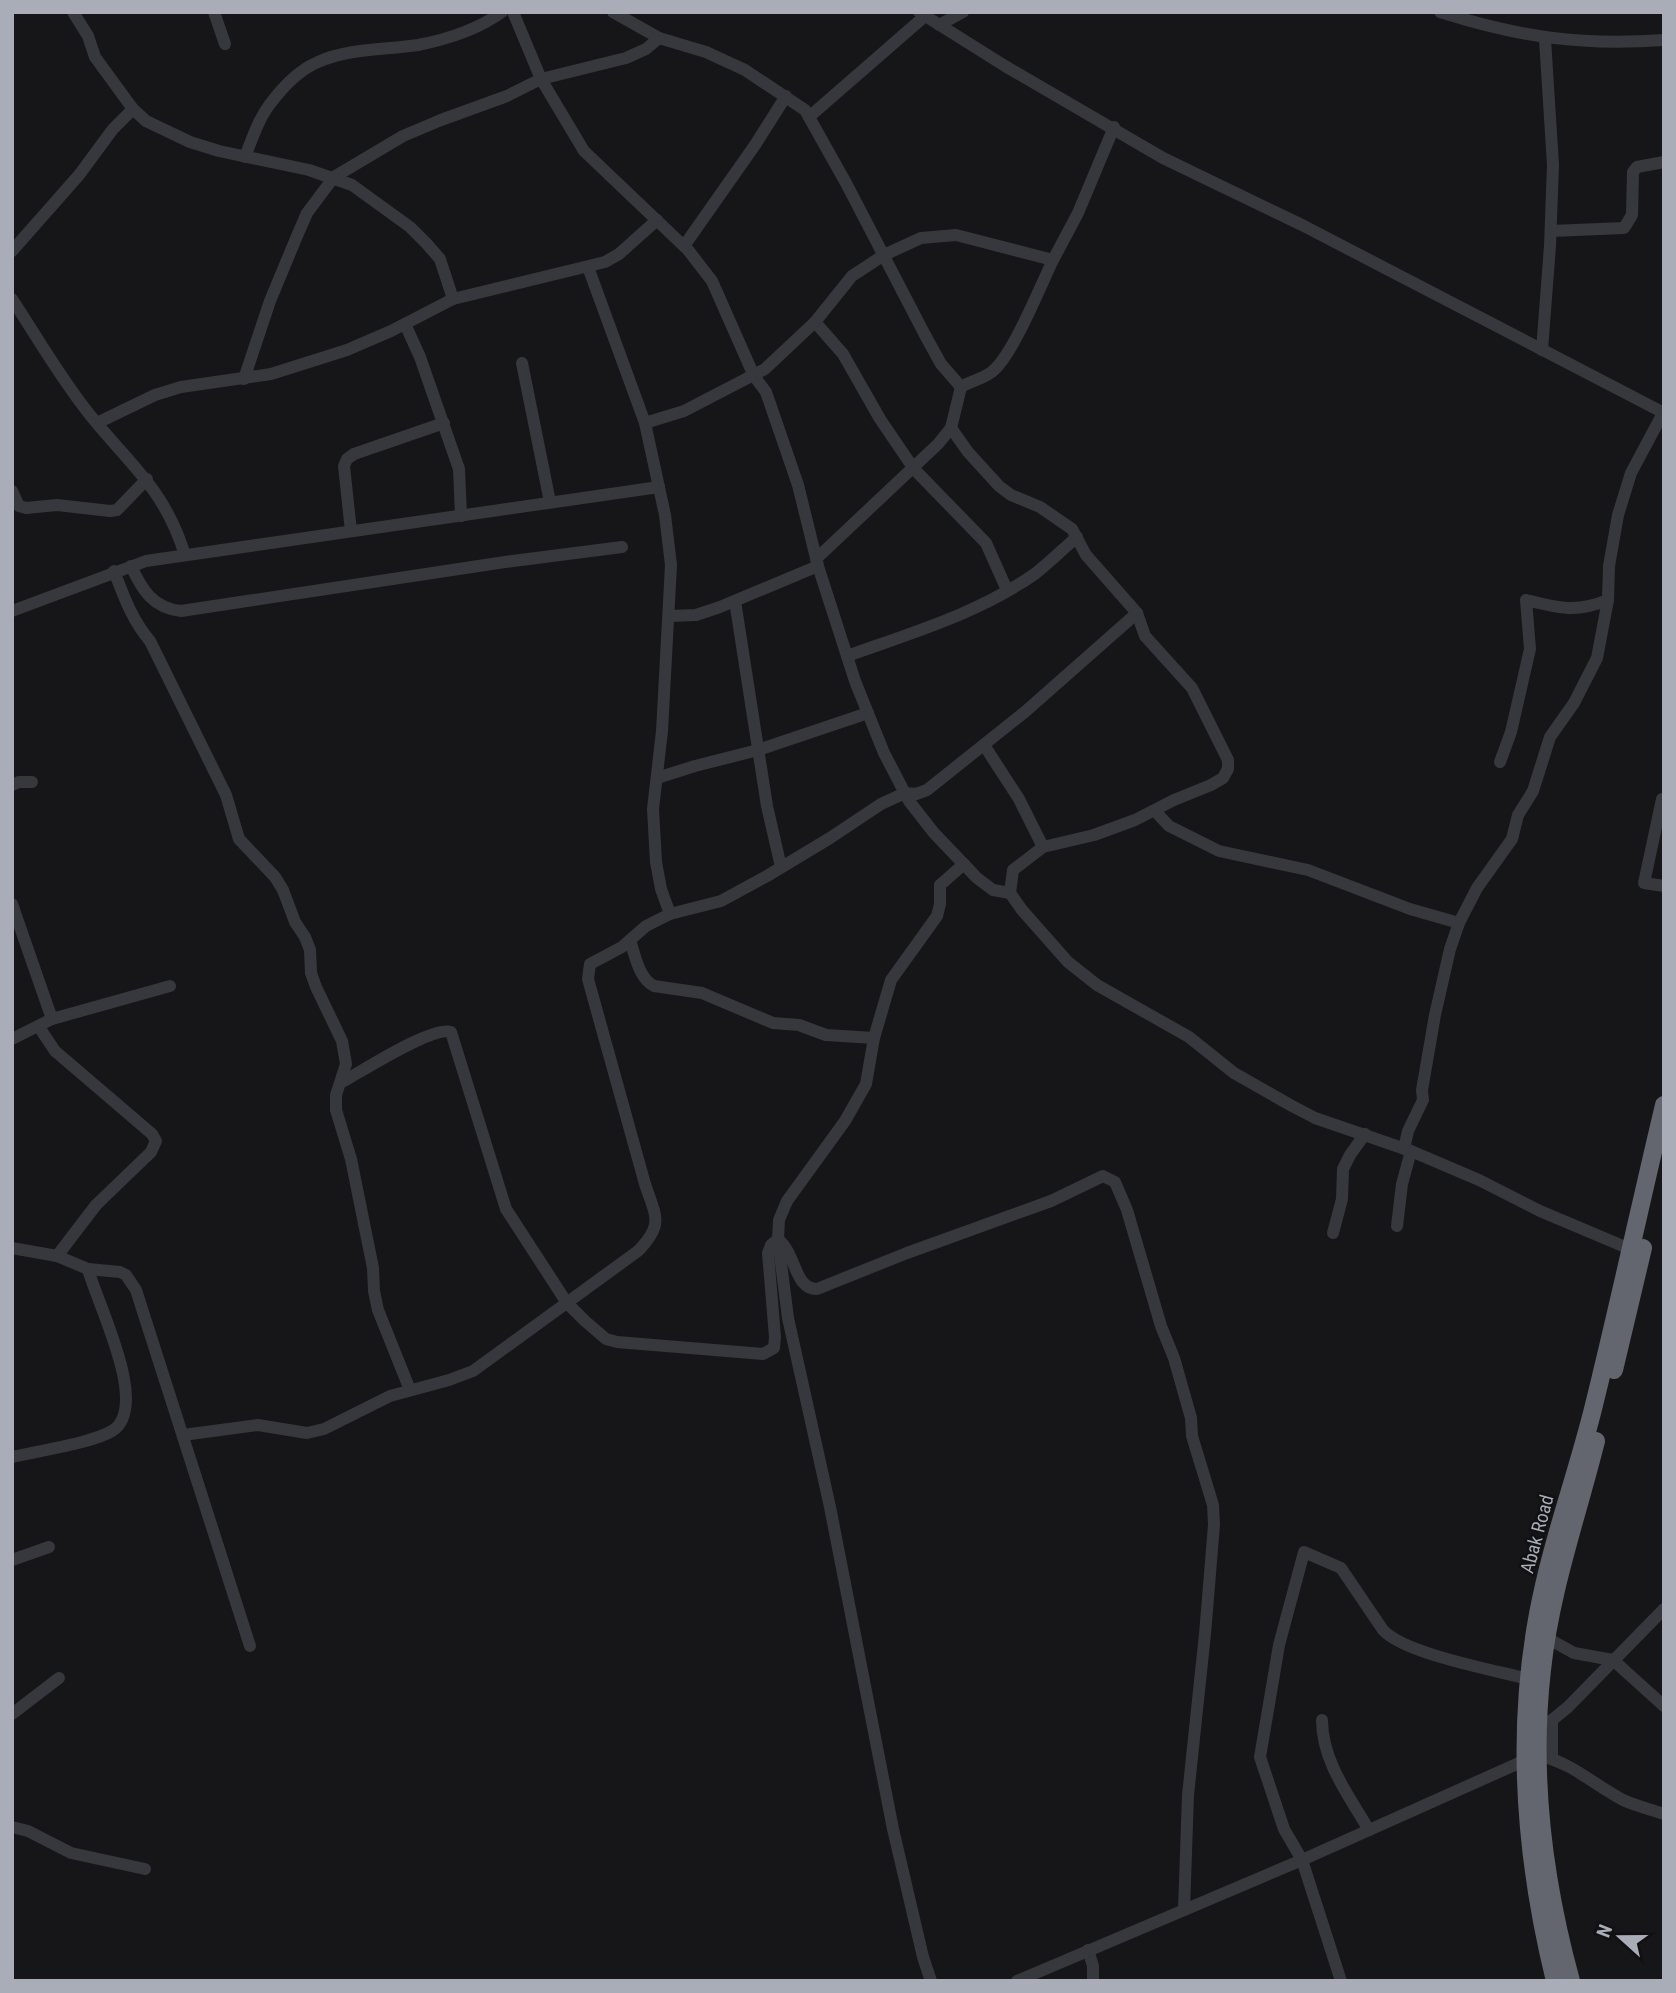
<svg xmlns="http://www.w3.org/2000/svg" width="1676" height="1993" viewBox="0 0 1676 1993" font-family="'Roboto Condensed',sans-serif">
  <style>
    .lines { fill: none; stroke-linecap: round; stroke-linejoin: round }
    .minor { stroke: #37383d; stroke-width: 12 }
    .highway { stroke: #63666e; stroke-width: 18 }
    .labels { text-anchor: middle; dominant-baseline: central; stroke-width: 5; stroke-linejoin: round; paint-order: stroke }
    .street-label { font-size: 19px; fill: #a8adb8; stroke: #111113 }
  </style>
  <rect width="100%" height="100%" fill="#161618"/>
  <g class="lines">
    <g class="minor">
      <path d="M73,12L88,36L95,57L133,109L146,121L190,142L219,151L309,170L352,185L410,227L426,243L440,259L453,299"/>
      <path d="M214,12L225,44"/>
      <path d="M513,12L541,79L584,151L688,250L712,281L754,376L766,392L798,485L818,566L855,681L884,753L909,801L934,833L977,878L993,890L1010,893"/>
      <path d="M613,12L659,38L706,52L745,70L805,110L846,183L925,335L941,364L961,387"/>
      <path d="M919,12L1005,66L1163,158L1302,225L1664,413"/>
      <path d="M1440,12C1519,37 1581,46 1664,40"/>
      <path d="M939,25L963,12"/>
      <path d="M809,117L925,16"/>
      <path d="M245,157C252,139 258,120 270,104C282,88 299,70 318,62C349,48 385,50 418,45C449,39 477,30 502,12"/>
      <path d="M1551,231L1624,228L1632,215L1633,172L1637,167L1664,162"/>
      <path d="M684,246L755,145L786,96"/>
      <path d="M12,251L79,175L113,129L133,109"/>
      <path d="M588,267L645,423"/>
      <path d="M12,299C37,337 61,379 90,415C131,466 164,488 185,555"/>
      <path d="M815,322L843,354L880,419L914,469L986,543L1007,590"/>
      <path d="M405,324L420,357L459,469L461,516"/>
      <path d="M1542,350L1550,246L1553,165L1545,39"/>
      <path d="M522,363L550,502"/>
      <path d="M244,379L270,301L297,236L307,213L334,177L403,136L441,120L507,96L541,79L626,58L646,49L659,38"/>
      <path d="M97,423L155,395L181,387L271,374L347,350L391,331L453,299L605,262L619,254L657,220"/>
      <path d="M951,428L968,452L999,486L1011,495L1040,507L1072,529L1086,555L1137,613L1145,636L1192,688L1228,760V769L1223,778L1211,785L1174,800L1135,820L1094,835L1043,847L1013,870L1010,893L1022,910L1068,962L1097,985L1189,1037L1234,1073L1292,1106L1315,1118L1411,1151L1479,1180L1540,1211L1630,1249"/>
      <path d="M12,491L19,506L26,508L57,505L110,511L117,510L147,479"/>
      <path d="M351,531L344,466L347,459L354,454L444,423"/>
      <path d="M816,559L938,444L951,428L961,387C972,380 985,379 994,370C1014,352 1040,287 1053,260"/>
      <path d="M131,566C142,590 153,608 181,611L505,562L622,547"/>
      <path d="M114,571C124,597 132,620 150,641L226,795L239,839L275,877L283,890L295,922L305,937L310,950L311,973L316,987L342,1041L346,1064L336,1095V1110L351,1159L373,1268L374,1291L378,1310L410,1390"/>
      <path d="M735,601L767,806L781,867"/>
      <path d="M12,611L146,561L659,487"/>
      <path d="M670,616L696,615L720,607L818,566"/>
      <path d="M847,656C911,633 980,613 1036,573C1050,562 1063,549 1077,537"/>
      <path d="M984,745L1019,799L1043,847"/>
      <path d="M1500,762L1511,732L1530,649L1526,600C1558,608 1576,613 1608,600"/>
      <path d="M657,778L695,766L758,750L868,713"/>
      <path d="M12,785L19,782H32"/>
      <path d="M1662,799L1644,883L1664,886"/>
      <path d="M1155,811L1169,826L1219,851L1308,870L1410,909L1459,923"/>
      <path d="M12,904L52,1019"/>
      <path d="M670,914L661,889L656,862L653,809L662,731L671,565L665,515L645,423L684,411L765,369L815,322L852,276L884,255L921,238L956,235L1053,260L1078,213L1114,127"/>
      <path d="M630,940C635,955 639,979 654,986L702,993L773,1023L799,1025L826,1035L874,1038"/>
      <path d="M39,1027L55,1051L152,1134L156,1141L151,1152L96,1205L57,1256"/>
      <path d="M12,1039L52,1019L170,986"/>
      <path d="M342,1082C361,1072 433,1025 451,1032L506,1209L567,1303L585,1321L606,1339L617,1342L763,1354L774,1348L775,1337L768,1253L771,1245L778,1239C797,1255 794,1289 817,1289L907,1253L1051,1201L1103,1176L1115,1182L1127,1210L1161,1326L1174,1358L1191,1418L1192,1436L1213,1505L1214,1525L1205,1634L1188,1795L1184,1910"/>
      <path d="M1404,1149L1408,1131L1423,1100L1422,1090L1435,1015L1450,949L1459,923L1477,888L1512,839L1518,815L1533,791L1550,737L1574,703L1597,658L1608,600L1609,566L1618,515L1631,473L1663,413"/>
      <path d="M1397,1226L1402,1184L1411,1151"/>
      <path d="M1333,1233L1342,1199L1343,1169L1350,1155L1365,1134"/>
      <path d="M12,1248L57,1256L88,1269L120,1272L126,1275L136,1290L250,1646"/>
      <path d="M183,1435L258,1425L307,1433L324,1429L390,1396L449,1380L473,1371L638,1251C664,1224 656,1217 645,1184L588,979L590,964L622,947L646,926L670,914L721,901L767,876L830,838L881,804L905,793L916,794L927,790L1026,711L1137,613"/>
      <path d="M12,1457C37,1451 92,1443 112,1431C151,1407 97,1304 88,1269"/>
      <path d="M12,1560L49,1547"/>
      <path d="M1547,1638L1574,1653L1613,1660L1664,1706"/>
      <path d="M12,1714L59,1678"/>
      <path d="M1322,1720C1322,1761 1349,1796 1369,1830"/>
      <path d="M1552,1720V1758"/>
      <path d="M1536,1733L1568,1707L1664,1609"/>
      <path d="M12,1827L28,1831L71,1853L145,1869"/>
      <path d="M1088,1950L1093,1966V1981"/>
      <path d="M931,1981L923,1957L893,1829L830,1507L788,1318L778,1239L779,1220L787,1201L845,1121L866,1084L874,1038L891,980L937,916L940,904V885L964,864"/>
      <path d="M1017,1981L1302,1860L1537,1755C1571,1762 1593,1784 1623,1800C1636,1806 1650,1809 1664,1814"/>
      <path d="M1341,1981L1302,1860L1284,1829L1260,1757L1279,1645L1304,1552L1341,1568L1383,1630C1405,1654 1494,1670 1528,1679"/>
    </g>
    <g class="highway">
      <path d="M1614,1370L1643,1248"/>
      <path d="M1555,1981C1525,1859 1515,1737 1538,1614C1551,1544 1576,1477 1593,1409C1618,1308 1640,1206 1664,1105"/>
      <path d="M1571,1981C1543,1879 1530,1775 1542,1670C1550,1592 1577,1517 1596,1441"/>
    </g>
  </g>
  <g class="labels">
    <g class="street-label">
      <text transform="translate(1537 1534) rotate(-75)">Abak Road</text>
    </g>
  </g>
  <rect width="1676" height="1993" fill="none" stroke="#a8adb8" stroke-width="28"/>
  <g transform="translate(1620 1937) rotate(291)" stroke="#111113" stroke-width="5" paint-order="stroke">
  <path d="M0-5L12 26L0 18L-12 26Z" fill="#a8adb8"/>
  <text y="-10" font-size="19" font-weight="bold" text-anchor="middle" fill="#a8adb8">N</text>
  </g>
</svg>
